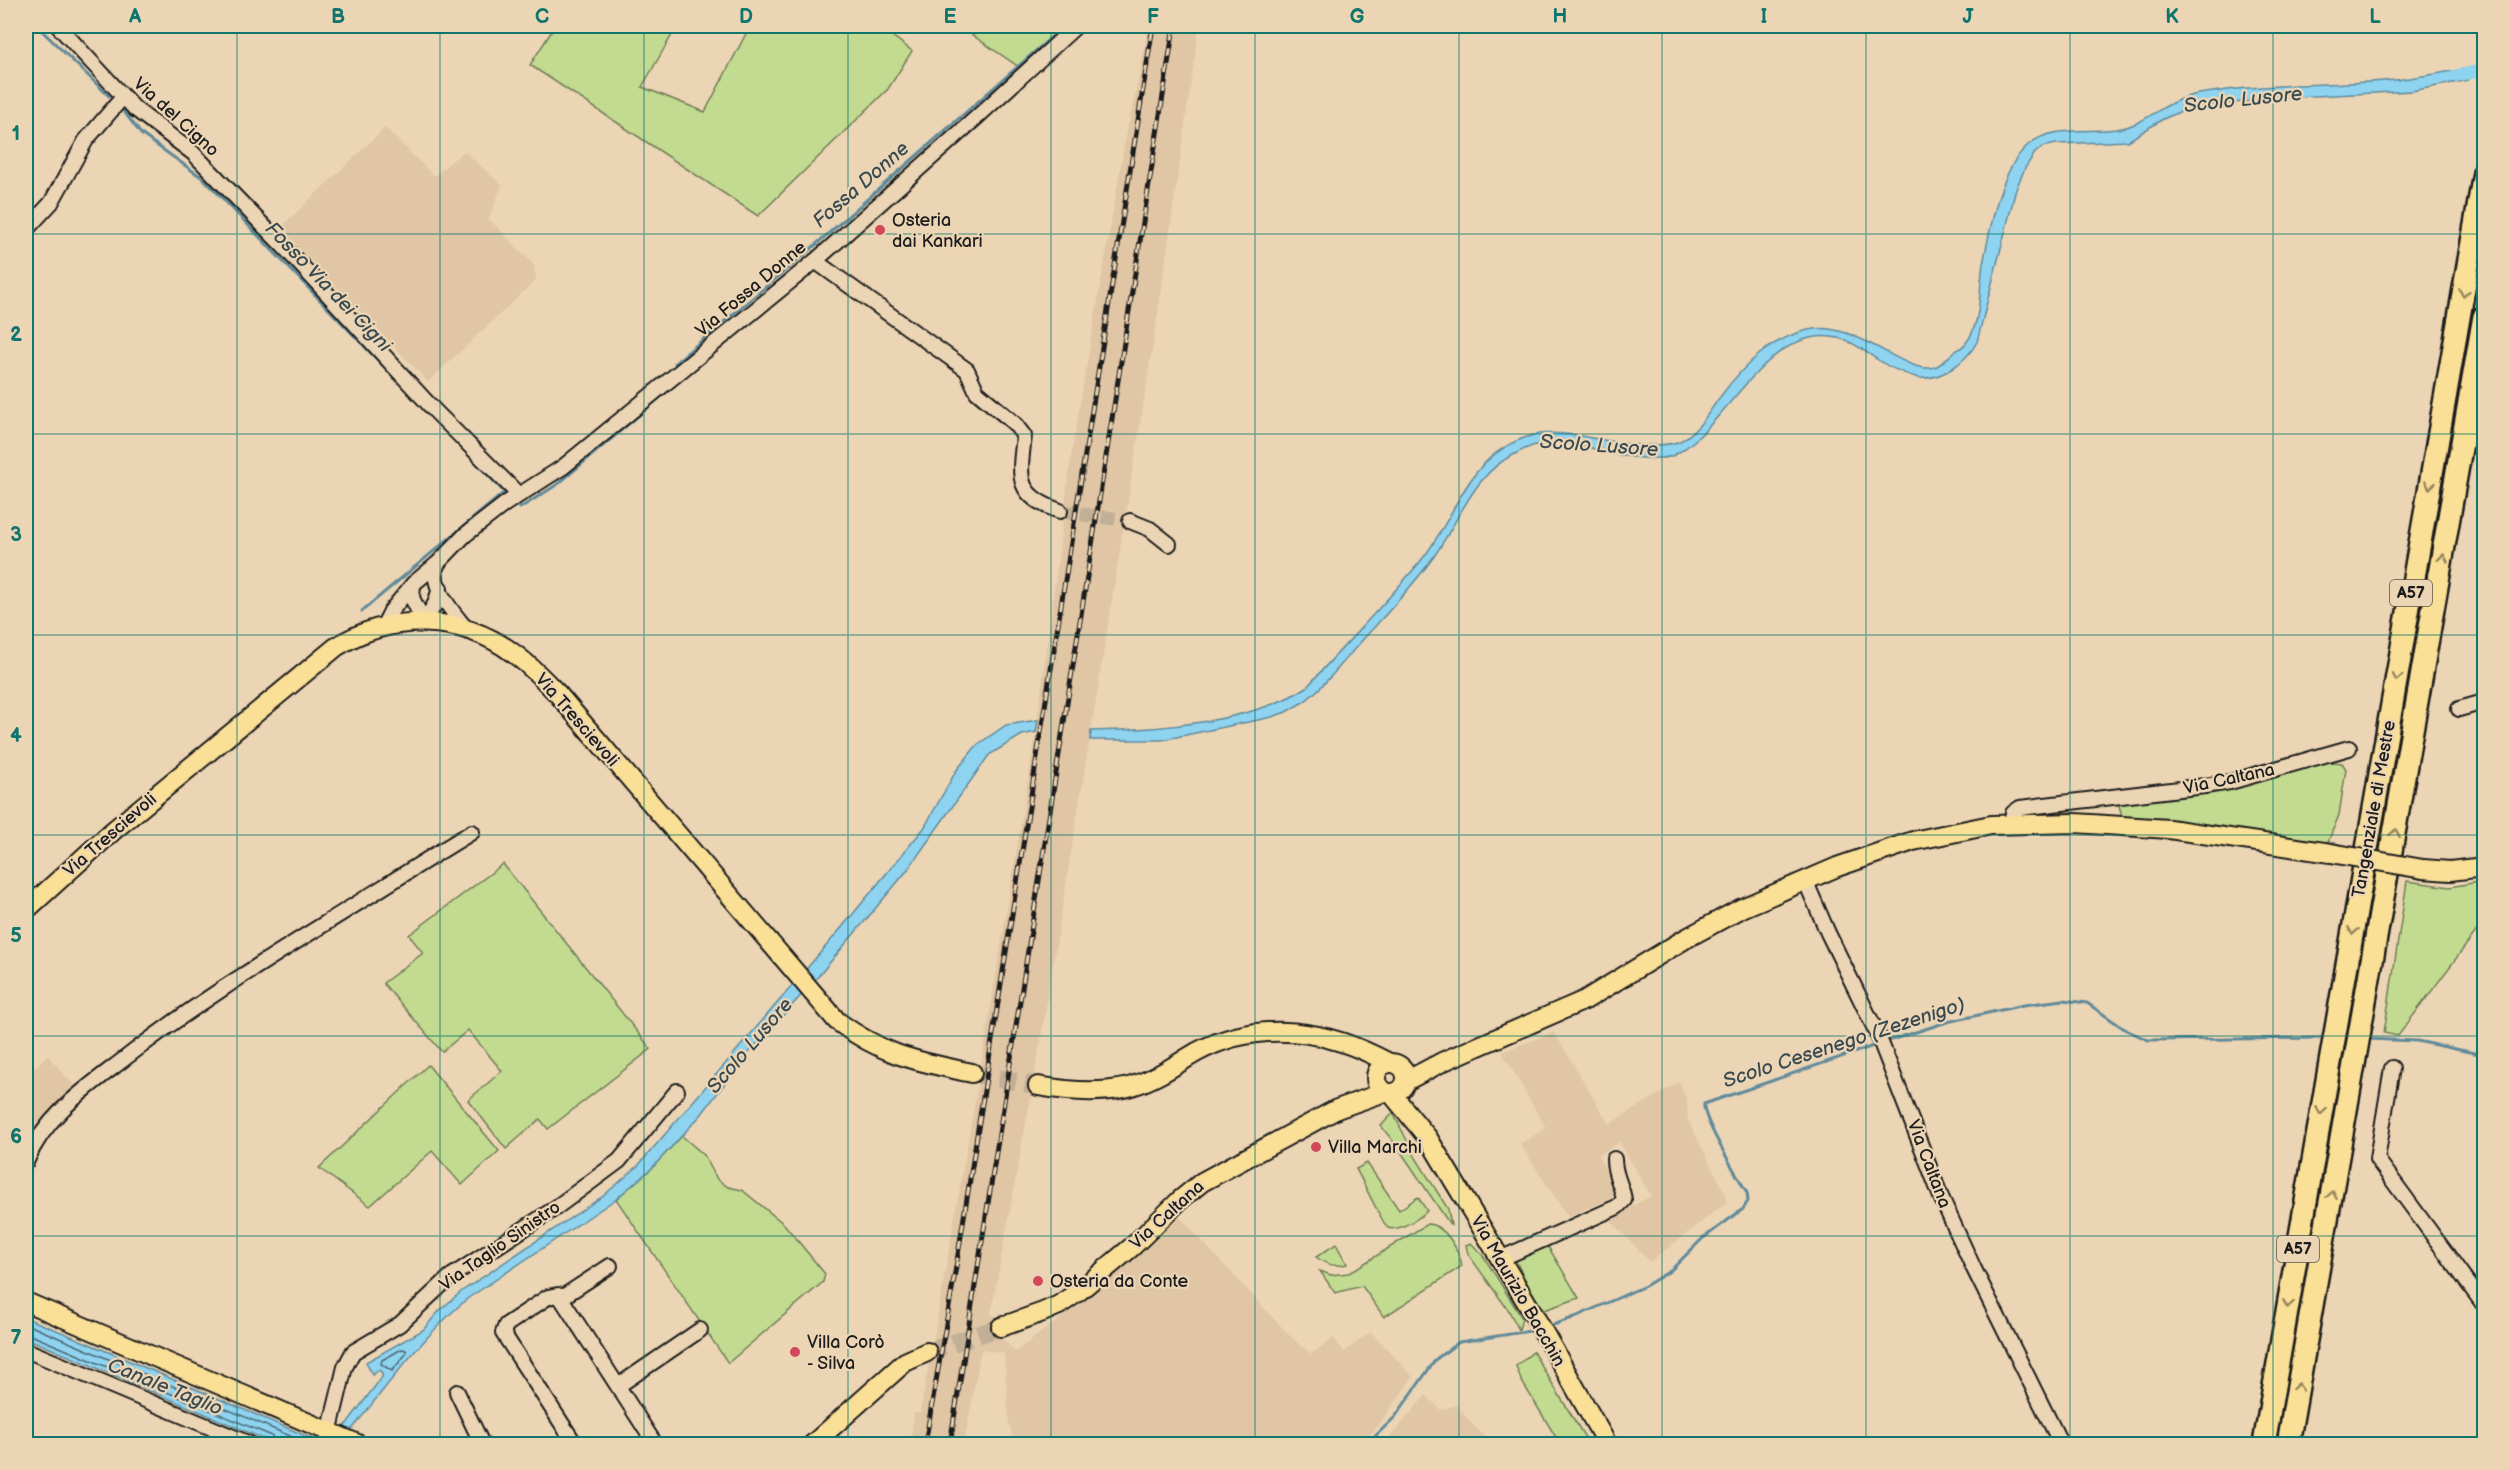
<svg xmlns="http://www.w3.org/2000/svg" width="2510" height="1470" viewBox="0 0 2510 1470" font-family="'Balsamiq Sans',sans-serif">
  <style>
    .built { fill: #e0c6a5 }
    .green { fill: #c2db91; stroke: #6f7c56; stroke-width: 1.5 }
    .water { fill: #8ed3f0; stroke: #608a9b; stroke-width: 1.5 }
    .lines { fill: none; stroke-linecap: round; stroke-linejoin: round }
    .shore { stroke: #4a6571; stroke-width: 1.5 }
    .stream { stroke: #608a9b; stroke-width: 3 }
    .canal { stroke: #8ed3f0; stroke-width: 12 }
    .minor-tunnel { stroke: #c2b096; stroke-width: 14; stroke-dasharray: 14 7; stroke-linecap: butt }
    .major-tunnel { stroke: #c2b096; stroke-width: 18; stroke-dasharray: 18 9; stroke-linecap: butt }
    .minor-casing { stroke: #1c1c1c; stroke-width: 18 }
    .major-casing { stroke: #1c1c1c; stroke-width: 22 }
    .highway-casing { stroke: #1c1c1c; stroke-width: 26 }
    .minor { stroke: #ecd5b4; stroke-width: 14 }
    .major { stroke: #fadf96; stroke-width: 18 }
    .highway { stroke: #fadf96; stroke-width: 21 }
    .rail-casing { stroke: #1c1c1c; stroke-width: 5 }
    .rail { stroke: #ecd5b4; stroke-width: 3; stroke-dasharray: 9; stroke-linecap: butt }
    .major-bridge-casing { stroke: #1c1c1c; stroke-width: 22; stroke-linecap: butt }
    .major-bridge { stroke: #fadf96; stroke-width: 18 }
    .oneway { stroke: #96875f }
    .grid { fill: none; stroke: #0f766e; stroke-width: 1.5; stroke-opacity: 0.55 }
    .poi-dot { fill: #d1495b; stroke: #ecd5b4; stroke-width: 2 }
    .labels { text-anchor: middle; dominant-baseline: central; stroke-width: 4.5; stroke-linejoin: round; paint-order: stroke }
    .shield { fill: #ecd5b4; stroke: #5a544a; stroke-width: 1.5 }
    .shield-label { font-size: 16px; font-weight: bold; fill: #1c1c1c }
    .street-label { font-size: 18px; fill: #1c1c1c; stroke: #ecd5b4 }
    .poi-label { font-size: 18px; fill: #1c1c1c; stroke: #ecd5b4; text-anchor: start }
    .water-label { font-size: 20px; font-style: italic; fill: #384a51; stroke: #ecd5b4 }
    .neatline { fill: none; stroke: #0f766e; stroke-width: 2 }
    .grid-label { font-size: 20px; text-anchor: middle; font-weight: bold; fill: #0f766e }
  </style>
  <rect width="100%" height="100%" fill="#ecd5b4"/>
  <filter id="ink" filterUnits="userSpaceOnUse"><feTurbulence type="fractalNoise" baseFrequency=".0167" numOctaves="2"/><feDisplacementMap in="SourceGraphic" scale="12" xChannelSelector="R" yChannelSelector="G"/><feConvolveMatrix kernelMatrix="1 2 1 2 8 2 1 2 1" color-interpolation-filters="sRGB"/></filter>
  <g filter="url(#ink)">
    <g class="built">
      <path d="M1148,26H1199L1160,300L1091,731L1036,1068L991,1314L1002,1319L1000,1336L1015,1352L1099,1289L1177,1214L1291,1337L1311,1354L1334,1338L1344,1352L1371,1332L1413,1377L1375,1430L1358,1444H1015L1009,1423L1004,1353L981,1350L964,1444H910L914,1413H920L933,1342L982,1060L1036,732L1071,456L1127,130L1141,69Z"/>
      <path d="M385,128L434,176L464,151L502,185L489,219L534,265L536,280L428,382L280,228Z"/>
      <path d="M1554,1032L1609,1124L1679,1082L1687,1100L1688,1120L1726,1195V1203L1650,1262L1609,1219L1651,1196L1619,1142L1598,1156L1616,1190L1612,1198L1568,1217L1520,1144L1546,1128L1502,1052Z"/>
      <path d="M47,1055L78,1090L26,1154V1078Z"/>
      <path d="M1426,1395L1441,1410L1456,1405L1490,1444H1384Z"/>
    </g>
    <g class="green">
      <path d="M555,26H677L642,87L705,112L750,26H890L887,32L912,51L888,89L758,216L530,65Z"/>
      <path d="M963,26H1069L1022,69L962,28Z"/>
      <path d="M2333,762L2342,763L2346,769L2339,815L2327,844L2122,816L2118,802L2315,763Z"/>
      <path d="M503,864L651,1049L548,1129L540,1119L506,1149L468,1100L502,1071L468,1030L442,1052L383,983L423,953L409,935Z"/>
      <path d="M2407,881L2450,887L2484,881V921L2398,1036L2384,1033Z"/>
      <path d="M428,1065L499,1151L462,1185L432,1151L370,1206L319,1168Z"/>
      <path d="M1393,1113L1416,1158L1448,1209L1451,1226L1397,1146L1381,1126Z"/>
      <path d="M682,1136L704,1155L717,1179L728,1187L742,1190L784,1224L825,1274L823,1282L728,1363L616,1199L651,1169Z"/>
      <path d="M1367,1163L1399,1210L1418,1197L1427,1211C1420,1218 1398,1232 1388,1228C1384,1227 1361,1177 1356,1169Z"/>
      <path d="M1427,1224C1445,1224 1459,1250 1462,1266L1384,1317L1362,1286L1335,1293L1320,1271L1331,1275L1349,1273Z"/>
      <path d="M1471,1243L1484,1257L1522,1318L1519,1330L1509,1311L1468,1254L1466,1245Z"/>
      <path d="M1336,1244L1347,1264C1334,1267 1327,1265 1316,1257Z"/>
      <path d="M1543,1246L1549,1248L1579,1298L1541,1311L1516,1261L1517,1258Z"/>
      <path d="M1533,1352L1589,1444H1560L1521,1380L1516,1366Z"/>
    </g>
    <g class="water">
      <path d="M2470,68L2468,80L2412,91L2296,97L2191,107L2163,119L2128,141L2056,144L2043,147L2035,153L2025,168L2016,189L1977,342C1966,362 1942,380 1919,378C1905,374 1890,368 1878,360C1864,351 1854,342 1838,338C1767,322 1727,428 1674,455C1667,459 1660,458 1652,458C1616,460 1579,439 1545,443C1535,444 1524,449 1515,454C1473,473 1458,524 1432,559C1410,590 1383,617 1358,645C1341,664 1325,686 1305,701L1286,712L1272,717L1162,740H1090L1091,731C1155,730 1254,722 1307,687C1344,645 1383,606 1419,563C1458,517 1464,456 1530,436C1565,426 1613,447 1650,445C1661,444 1669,446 1680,441C1698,432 1708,413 1720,397C1743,366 1769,339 1808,330C1855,318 1906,377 1935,367C1942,364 1948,357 1953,353C1957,350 1962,348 1965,344C1982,325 1979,287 1983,264C1990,229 2000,169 2028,145C2051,125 2089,133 2117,129C2147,125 2165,99 2199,94C2264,83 2330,86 2395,80C2420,77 2445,72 2470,68Z"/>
      <path d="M1038,720L1036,732L1022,735L989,755L906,872L816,979L744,1058L701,1115L651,1169L616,1199L467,1299C422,1337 386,1387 349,1433L342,1430L382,1377V1373L379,1370L372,1375L366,1362L423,1330L440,1310L462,1291L603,1196L637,1167L838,932L924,828L956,771L977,745L1006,725Z"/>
      <path d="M26,1318L59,1331L325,1444H276L26,1338Z"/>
    </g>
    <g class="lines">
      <g class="shore">
        <path d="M26,1324L309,1444"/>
        <path d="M26,1333L272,1436L276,1444"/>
        <path d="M402,1349L406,1350V1354L392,1371L381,1364L382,1360Z"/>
      </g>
      <g class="stream">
        <path d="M37,26L109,96"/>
        <path d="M122,109L141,134L204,179L412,396"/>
        <path d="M675,363L812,248L1064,26"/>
        <path d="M454,440L506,494"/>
        <path d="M515,503L520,508L558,484L685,376"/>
        <path d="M362,611L506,491"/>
        <path d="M2367,1039L2417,1041L2484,1055"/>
        <path d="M1885,1042L1947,1022L2024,1005L2063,1000L2087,1003L2126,1030L2148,1040L2327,1038"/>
        <path d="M1548,1327L1575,1317L1645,1286L1670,1271L1702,1239L1743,1209L1748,1201L1747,1193C1738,1176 1702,1119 1704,1104L1879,1044"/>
        <path d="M1367,1444L1395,1417L1436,1359L1459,1342L1536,1330"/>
      </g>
      <path class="canal" d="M2455,76L2484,70"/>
      <path class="minor-tunnel" d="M1060,511L1130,521"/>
      <g class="major-tunnel">
        <path d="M972,1073L1038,1086"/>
        <path d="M927,1352L1001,1327"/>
      </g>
      <defs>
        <g id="minor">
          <path d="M58,26L135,109L193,153L287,250L435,411L519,495"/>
          <path d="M26,230L51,203L86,140L123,97"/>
          <path d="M815,261L967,370L977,392L1014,423L1024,436C1019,478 1015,496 1060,511"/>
          <path d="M1130,521L1150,529L1169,544"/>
          <path d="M437,564C429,587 454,613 467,630"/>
          <path d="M413,584L412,598L424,622L435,604L440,588"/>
          <path d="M383,627L391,611L413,584L437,564L465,535L505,504L563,467L814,262L976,118L1076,26"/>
          <path d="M2459,709L2484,702"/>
          <path d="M2011,823L2013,813L2020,808L2205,786L2230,782L2349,748"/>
          <path d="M1805,880L1828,933L1878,1035L1941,1197L1974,1269L2061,1444"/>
          <path d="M2392,1068L2377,1159L2484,1305"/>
          <path d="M26,1162C46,1114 88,1087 128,1056C190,1008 255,967 321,926C371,895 421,863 472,832"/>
          <path d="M1500,1259L1617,1207L1624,1200C1622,1185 1614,1176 1614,1159"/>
          <path d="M561,1298L655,1444"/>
          <path d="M26,1350L250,1444"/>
          <path d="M618,1386L700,1330"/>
          <path d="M457,1392L482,1444"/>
          <path d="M329,1433L345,1367L353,1352L400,1324L450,1277L554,1209L619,1161L677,1091"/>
          <path d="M575,1444L503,1333L506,1325L548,1297L558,1295L561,1298L610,1266"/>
        </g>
        <g id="major">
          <path d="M2423,869L2450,871L2484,867"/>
          <path d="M26,910L114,830L336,647C390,613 461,614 513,653C529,664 543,679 557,693L837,1021C884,1056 916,1061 972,1073"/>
          <circle cx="1391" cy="1078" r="15"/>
          <path d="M1406,1081L1444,1061L1585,1000L1685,939L1742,908L1837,867L1913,841L1991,825L2075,823L2169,829L2331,853"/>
          <path d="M1038,1086C1066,1091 1095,1094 1124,1088C1152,1082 1173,1066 1197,1052C1260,1018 1329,1030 1389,1063"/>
          <path d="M1391,1093L1428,1138L1531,1310L1607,1444"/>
          <path d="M26,1302L358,1444"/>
          <path d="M1001,1327L1043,1312L1059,1305L1078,1292L1133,1246L1180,1200L1202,1182L1337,1109L1385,1092"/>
          <path d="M813,1444L905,1362L927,1352"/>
        </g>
        <g id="highway">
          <path d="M2264,1444L2484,173"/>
          <path d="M2288,1444L2484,316"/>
        </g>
      </defs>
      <use href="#minor" class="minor-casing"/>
      <use href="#major" class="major-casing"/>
      <use href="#highway" class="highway-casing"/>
      <use href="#minor" class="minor"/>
      <use href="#major" class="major"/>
      <use href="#highway" class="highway"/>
      <defs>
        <g id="rail">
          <path d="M925,1444L957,1261L1153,26"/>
          <path d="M950,1444L1174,26"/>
        </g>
      </defs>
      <use href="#rail" class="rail-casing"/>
      <use href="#rail" class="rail"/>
      <defs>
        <path id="major-bridge" d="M2331,853L2423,869"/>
      </defs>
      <use href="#major-bridge" class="major-bridge-casing"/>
      <use href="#major-bridge" class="major-bridge"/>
    </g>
    <defs><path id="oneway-chevron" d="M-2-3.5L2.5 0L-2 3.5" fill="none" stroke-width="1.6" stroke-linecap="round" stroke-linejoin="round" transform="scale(1.5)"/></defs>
    <g class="oneway">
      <use href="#oneway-chevron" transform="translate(2464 293) rotate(100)"/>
      <use href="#oneway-chevron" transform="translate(2430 485) rotate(100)"/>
      <use href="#oneway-chevron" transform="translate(2443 558) rotate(-80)"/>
      <use href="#oneway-chevron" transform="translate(2397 677) rotate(100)"/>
      <use href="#oneway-chevron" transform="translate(2395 833) rotate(-80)"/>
      <use href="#oneway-chevron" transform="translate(2353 931) rotate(100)"/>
      <use href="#oneway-chevron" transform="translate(2321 1111) rotate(100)"/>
      <use href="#oneway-chevron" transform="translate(2332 1195) rotate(-80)"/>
      <use href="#oneway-chevron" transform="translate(2288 1304) rotate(100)"/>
      <use href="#oneway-chevron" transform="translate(2298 1387) rotate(-80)"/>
    </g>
  </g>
  <path class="grid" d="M237,26V1444M440,26V1444M644,26V1444M848,26V1444M1051,26V1444M1255,26V1444M1459,26V1444M1662,26V1444M1866,26V1444M2070,26V1444M2273,26V1444M26,234H2484M26,434H2484M26,635H2484M26,835H2484M26,1036H2484M26,1236H2484"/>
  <g class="poi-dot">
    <circle cx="880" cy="230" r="6"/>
    <circle cx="1316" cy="1147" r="6"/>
    <circle cx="1038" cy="1281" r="6"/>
    <circle cx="795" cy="1352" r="6"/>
  </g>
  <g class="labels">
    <g class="shield">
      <rect x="2390" y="580" width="42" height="26" rx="4.5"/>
      <rect x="2277" y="1236" width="42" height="26" rx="4.5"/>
    </g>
    <g class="shield-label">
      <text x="2411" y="593">A57</text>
      <text x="2298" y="1249">A57</text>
    </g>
    <g class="street-label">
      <text transform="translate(176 117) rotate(42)">Via del Cigno</text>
      <text transform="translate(751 289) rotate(-40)">Via Fossa Donne</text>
      <text transform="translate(577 720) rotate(49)">Via Trescievoli</text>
      <text transform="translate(2229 779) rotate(-12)">Via Caltana</text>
      <text transform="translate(2374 809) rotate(-80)">Tangenziale di Mestre</text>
      <text transform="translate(110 835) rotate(-41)">Via Trescievoli</text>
      <text transform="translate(1929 1164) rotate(69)">Via Caltana</text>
      <text transform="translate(1167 1215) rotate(-42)">Via Caltana</text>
      <text transform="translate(500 1246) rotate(-35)">Via Taglio Sinistro</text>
      <text transform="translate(1518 1291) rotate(60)">Via Maurizio Bacchin</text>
    </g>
    <g class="poi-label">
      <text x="892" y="220">Osteria<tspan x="892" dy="21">dai Kankari</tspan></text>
      <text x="1328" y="1147">Villa Marchi</text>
      <text x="1050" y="1281">Osteria da Conte</text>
      <text x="807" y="1342">Villa Corò<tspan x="807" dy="21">- Silva</tspan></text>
    </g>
    <g class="water-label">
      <text transform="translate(2243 100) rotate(-6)">Scolo Lusore</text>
      <text transform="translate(861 185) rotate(-41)">Fossa Donne</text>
      <text transform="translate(328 287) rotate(46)">Fosso Via dei Cigni</text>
      <text transform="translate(1599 446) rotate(4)">Scolo Lusore</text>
      <text transform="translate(1844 1043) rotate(-18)">Scolo Cesenego (Zezenigo)</text>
      <text transform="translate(750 1046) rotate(-49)">Scolo Lusore</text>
      <text transform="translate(165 1387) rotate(22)">Canale Taglio</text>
    </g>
  </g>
  <rect width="2510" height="1470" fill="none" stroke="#ecd5b4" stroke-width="66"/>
  <rect x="33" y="33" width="2444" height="1404" class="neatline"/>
  <g class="grid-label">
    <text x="135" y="23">A</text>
    <text x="338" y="23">B</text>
    <text x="542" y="23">C</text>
    <text x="746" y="23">D</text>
    <text x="950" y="23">E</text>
    <text x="1153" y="23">F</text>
    <text x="1357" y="23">G</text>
    <text x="1560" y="23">H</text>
    <text x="1764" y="23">I</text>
    <text x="1968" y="23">J</text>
    <text x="2172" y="23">K</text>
    <text x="2375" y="23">L</text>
    <text x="16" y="140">1</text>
    <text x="16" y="341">2</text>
    <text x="16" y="541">3</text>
    <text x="16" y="742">4</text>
    <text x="16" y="942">5</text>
    <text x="16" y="1143">6</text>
    <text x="16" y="1344">7</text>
  </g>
</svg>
